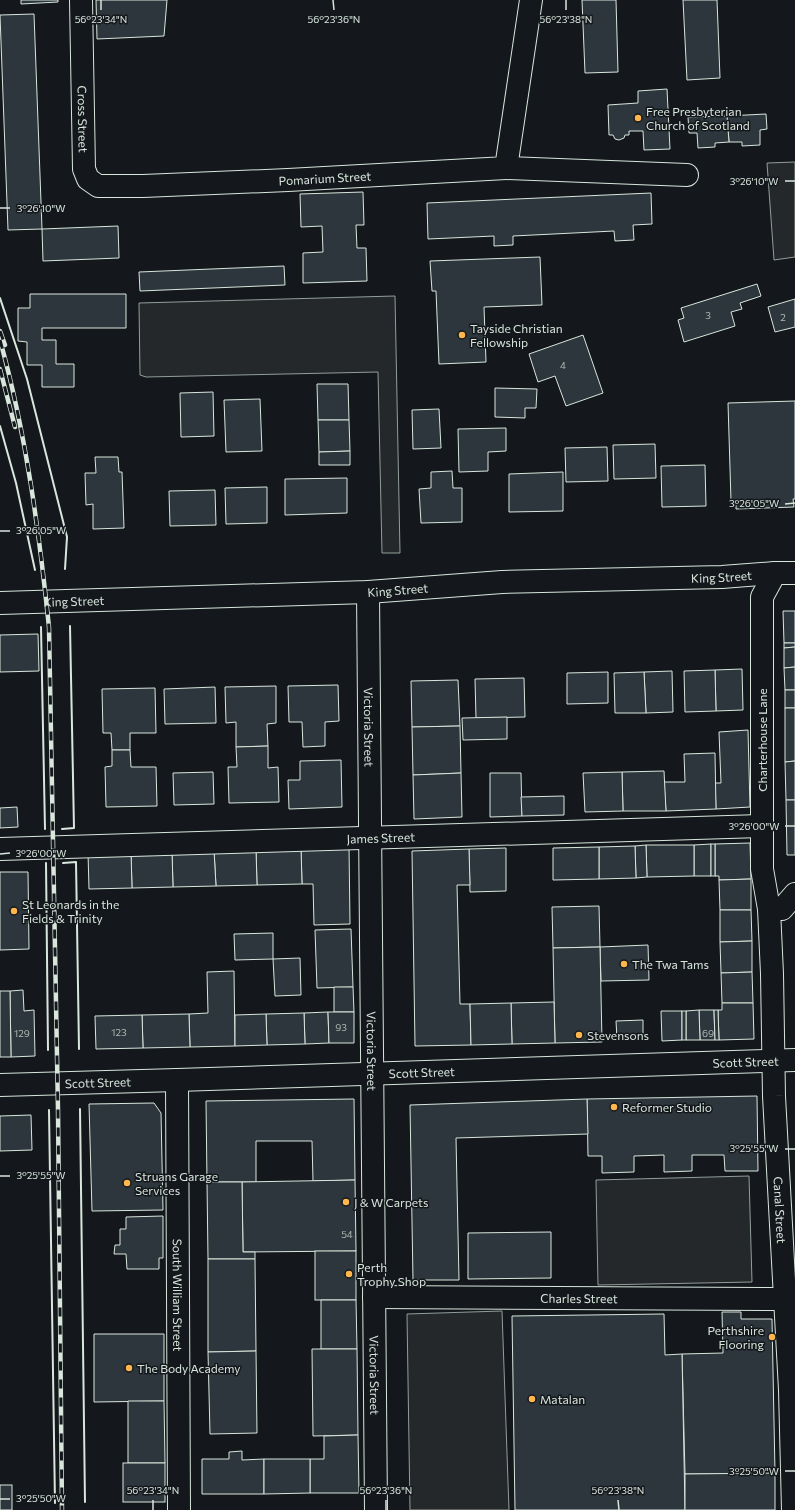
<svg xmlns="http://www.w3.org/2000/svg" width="795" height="1510" viewBox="0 0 795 1510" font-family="Commissioner,sans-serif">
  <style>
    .parking { fill: #24282b; stroke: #939e99 }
    .building { fill: #2c363c; stroke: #d8e6dc }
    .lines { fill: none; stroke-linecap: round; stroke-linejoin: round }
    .street-casing { stroke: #d8e6dc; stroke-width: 24 }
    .street { stroke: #14181c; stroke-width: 22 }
    .rail-casing { stroke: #d8e6dc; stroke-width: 4.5 }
    .rail { stroke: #14181c; stroke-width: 3; stroke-dasharray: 9; stroke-linecap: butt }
    .wall { stroke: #d8e6dc; stroke-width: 2 }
    .ticks { fill: none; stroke: #d8e6dc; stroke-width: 1.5 }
    .poi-dot { fill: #ffb74d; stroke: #14181c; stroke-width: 1.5 }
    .labels { text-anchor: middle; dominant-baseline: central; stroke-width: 3; stroke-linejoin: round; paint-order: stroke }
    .number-label { font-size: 10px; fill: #adbab4 }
    .poi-label { font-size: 12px; fill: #d8e6dc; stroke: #14181c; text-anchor: start }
    .street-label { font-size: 12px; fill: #d8e6dc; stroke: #14181c }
    .ticks-label { font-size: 10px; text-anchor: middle; fill: #d8e6dc; stroke: #14181c; stroke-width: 3; stroke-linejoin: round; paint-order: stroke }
  </style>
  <rect width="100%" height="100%" fill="#14181c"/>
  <g class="parking">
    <path d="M795,162V257L774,260L767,163Z"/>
    <path d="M395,296L400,553H382L378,372L146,377L140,375L139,303Z"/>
    <path d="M749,1176L752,1282L598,1285L596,1180Z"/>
    <path d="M502,1311L509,1510H410L407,1314Z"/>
  </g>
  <g class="building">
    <path d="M21,0H58V2L21,4Z"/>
    <path d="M96,0H167L164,36L97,39Z"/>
    <path d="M582,0H616L618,72L585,73Z"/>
    <path d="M683,0H717L720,78L687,80Z"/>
    <path d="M34,14L42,229L8,230L0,15Z"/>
    <path d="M667,89L670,149L644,150L643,131H629V135H625L624,138L619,140L615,139L613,135H609L608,105L638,103V91Z"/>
    <path d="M766,114L767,129L760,130V145L742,146V142H729L727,116Z"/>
    <path d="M727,116L729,142L715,143V147L698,148L697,133H689L688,117Z"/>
    <path d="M363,192L364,225H356L357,248H366L367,281L303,283V253L323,252L322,226L301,227L300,194Z"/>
    <path d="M651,193L652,224L633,225L634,240L615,241L614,231L513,236V245L494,246V236L428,239L427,203Z"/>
    <path d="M118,226L119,258L43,261L42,229Z"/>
    <path d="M540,257L542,305L484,307L486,362L439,364L436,291H432L430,261Z"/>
    <path d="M284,266L285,285L140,291L139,272Z"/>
    <path d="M757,284L761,296L740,303L742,309L731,312L735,326L684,342L678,320L684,318L681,308Z"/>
    <path d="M30,294H126V328H42V340H56V364H74V387H42V365H27V342L18,341V308H30Z"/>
    <path d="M795,299V327L775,332L768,307Z"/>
    <path d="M583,335L603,393L566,406L555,376L538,382L529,354Z"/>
    <path d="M317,384H348L349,420H318Z"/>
    <path d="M495,388L537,389L536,408H525V418L495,417Z"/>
    <path d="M213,392L214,436L181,437L180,393Z"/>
    <path d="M260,399L262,451L226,452L224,400Z"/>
    <path d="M795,401V499H793L794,507L736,509V501H731L728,403Z"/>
    <path d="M439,409L441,448L413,449L412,410Z"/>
    <path d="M318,420H349L350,451L319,452Z"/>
    <path d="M506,428V451L488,452V471L459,472L458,429Z"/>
    <path d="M655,444L656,478L614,479L613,445Z"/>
    <path d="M607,447L608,481L566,482L565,448Z"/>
    <path d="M350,451V465H319V452Z"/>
    <path d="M95,457H118L119,472H122L124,528L93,529V504L86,505L85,473H96Z"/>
    <path d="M705,465L706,506L662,507L661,466Z"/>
    <path d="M452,471L453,488H462V522L421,523L419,489L431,488V472Z"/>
    <path d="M563,472V511L509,512V474Z"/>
    <path d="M347,478V513L285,515V479Z"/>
    <path d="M267,487V523L226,524L225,488Z"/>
    <path d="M215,490L216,525L170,526L169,491Z"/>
    <path d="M783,611H795V643H784Z"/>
    <path d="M38,634L39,671L0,672V635Z"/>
    <path d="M784,643H795V647L784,648Z"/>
    <path d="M795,647V667L784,668V648Z"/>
    <path d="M795,667V690H785L784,668Z"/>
    <path d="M742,669L743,710L716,711L715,670Z"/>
    <path d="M715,670L716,711L685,712L684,671Z"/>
    <path d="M672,671L673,712L646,713L644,672Z"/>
    <path d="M608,672V703L567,704V673Z"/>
    <path d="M644,672L646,713H615L614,673Z"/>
    <path d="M524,678L525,717L476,718L475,679Z"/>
    <path d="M458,680L460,726L412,727L411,681Z"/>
    <path d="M338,685L339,721L325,722V746L303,747L302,722H289L288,686Z"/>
    <path d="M276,686V723L267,724L268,746L236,747V722L226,723L225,687Z"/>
    <path d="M215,687L216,723L165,724L164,689Z"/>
    <path d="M155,688L156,733H130V750H112L111,733H103L102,689Z"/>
    <rect x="785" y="690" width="10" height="18"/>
    <path d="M785,708H795V761L785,762Z"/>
    <path d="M507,717V739L463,740L462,718Z"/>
    <path d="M460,726L461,773L413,775L412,727Z"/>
    <path d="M748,730L750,807L716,809L715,783H721L719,732Z"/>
    <path d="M268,746V768L278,767L279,802L229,803L228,767H237L236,747Z"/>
    <path d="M112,750H130L131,767H156L157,806L106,807L105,767L112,766Z"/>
    <path d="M715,753L716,809L666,811L664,782H685L684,754Z"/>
    <path d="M341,760L342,807L289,809L288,780H300V761Z"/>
    <path d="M795,761V800H786L785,762Z"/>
    <path d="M664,771L666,811H623L622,772Z"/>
    <path d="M213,772L214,804L174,805L173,773Z"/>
    <path d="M622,772L623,811L585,812L583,773Z"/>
    <path d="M461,773L462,817L414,819L413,775Z"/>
    <path d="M490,773H521L522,816L490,817Z"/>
    <path d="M564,796V815L522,816L521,797Z"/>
    <path d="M786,800H795V855H787Z"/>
    <path d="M17,807L18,827L0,828V808Z"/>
    <path d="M750,843L751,879L719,880V876H715V844Z"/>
    <path d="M711,844V876H694V845Z"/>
    <rect x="711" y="844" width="4" height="32"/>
    <path d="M646,845H694V876L647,877Z"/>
    <path d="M646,845L647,877L636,878L635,846Z"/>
    <path d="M635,846L636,878L599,879V847Z"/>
    <path d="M349,847L350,924L314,925L313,884H302L301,848Z"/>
    <path d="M599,847V879L553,880V848Z"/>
    <path d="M301,848L302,884L257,885L256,849Z"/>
    <path d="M506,848V891L470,892L469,849Z"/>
    <path d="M256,849L257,885L216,886L214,850Z"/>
    <path d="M469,849L470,885H457L460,1004H470L471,1045L415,1046L412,851Z"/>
    <path d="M214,850L216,886L173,887L172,851Z"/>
    <path d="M172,851L173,887L132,888L131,852Z"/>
    <path d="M131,852L132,888L89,889L88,853Z"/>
    <path d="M0,872H28L29,949L0,950Z"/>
    <path d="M751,879V910H720L719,880Z"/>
    <path d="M599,906L600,947L553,948L552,907Z"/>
    <path d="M720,910H751L752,941L720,942Z"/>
    <path d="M351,929L353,987L317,988L315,930Z"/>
    <path d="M273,933V959L235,960L234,934Z"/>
    <path d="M752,941V972L721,973L720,942Z"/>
    <path d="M648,945L649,980L601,981L600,947Z"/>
    <path d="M600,947L602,1042L555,1043L553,948Z"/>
    <path d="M300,958L301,995L275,996L273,959Z"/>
    <path d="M234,971L235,1046L190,1047L189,1014L208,1013L207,972Z"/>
    <path d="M752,972L753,1003H722L721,973Z"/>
    <path d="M334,987H353L354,1012H334Z"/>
    <path d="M23,990L24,1011L34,1010L35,1056L11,1057L10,991Z"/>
    <path d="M0,991H10L11,1057H0Z"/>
    <path d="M554,1002L555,1043L512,1044L511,1003Z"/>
    <path d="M511,1003L512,1044L471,1045L470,1004Z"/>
    <path d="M722,1003H753L754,1039L719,1040L718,1010H722Z"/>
    <path d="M699,1010H714L715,1040H700Z"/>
    <path d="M699,1010L700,1040H686V1011Z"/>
    <path d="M714,1010H718L719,1040H715Z"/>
    <path d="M661,1011H682V1040L662,1041Z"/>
    <rect x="682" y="1011" width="4" height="29"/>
    <path d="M328,1012L329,1043L305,1044L304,1013Z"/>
    <path d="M328,1012H354V1043H329Z"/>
    <path d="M304,1013L305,1044L267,1045L266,1014Z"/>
    <path d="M189,1014L190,1047L143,1048L142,1015Z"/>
    <path d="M266,1014L267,1045L235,1046V1015Z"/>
    <path d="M142,1015L143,1048L96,1049L95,1016Z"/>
    <path d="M643,1020V1038L617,1039L616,1021Z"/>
    <path d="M757,1096L758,1171H725L724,1155H692V1171L664,1172V1155L634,1156V1172L602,1173V1156H588L587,1099Z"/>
    <path d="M354,1099L355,1180L313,1181L312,1141H256V1182H207L206,1101Z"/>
    <path d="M587,1099L588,1134L456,1138L459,1280H413L410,1105Z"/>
    <path d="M154,1103L161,1113L163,1210L92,1211L89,1104Z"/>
    <path d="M31,1115L32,1150L0,1151V1116Z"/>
    <path d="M355,1180L356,1251L243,1252L242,1182Z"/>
    <path d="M207,1182H242L243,1252H255V1259H208Z"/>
    <path d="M163,1216V1258H159V1269H127L126,1254H114L115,1245H120V1229H126V1217Z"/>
    <path d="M551,1232V1278L468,1279V1233Z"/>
    <rect x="315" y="1251" width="41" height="49"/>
    <path d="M208,1259H255L256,1351L208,1352Z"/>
    <path d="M321,1300H356L357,1349H321Z"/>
    <path d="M722,1312H741V1319H772L775,1473L685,1474L682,1354L723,1353Z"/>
    <path d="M664,1314L665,1355L682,1354L685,1510H515L512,1316Z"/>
    <path d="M94,1334H164V1401L94,1402Z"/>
    <path d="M312,1349H357L358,1435L313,1436Z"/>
    <path d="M256,1351L257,1433L210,1434L208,1352Z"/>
    <path d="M128,1401H164L165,1463H128Z"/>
    <path d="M358,1435L359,1493H310V1459H324V1436Z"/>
    <path d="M242,1451V1460L264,1459V1494H202V1459H229V1452Z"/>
    <path d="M264,1459H310V1493L264,1494Z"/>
    <rect x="123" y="1463" width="42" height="39"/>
    <path d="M775,1473V1510H685V1474Z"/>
    <rect x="0" y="1485" width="12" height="25"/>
  </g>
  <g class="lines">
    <defs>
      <g id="street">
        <path id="s1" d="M81,0L84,169L88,179L98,186H143L288,180L506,168L531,0"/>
        <path d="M506,168L687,175"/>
        <path id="s2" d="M775,573L762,597V869L769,909L772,974L774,1096L790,1390L793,1510"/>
        <path id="s3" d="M368,592L376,1510"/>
        <path id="s4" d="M0,603L368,592L502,582L722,577L775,573H795"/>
        <path id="s5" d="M0,849L761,826"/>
        <path d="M769,909H782L795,894"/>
        <path id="s6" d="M177,1080L179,1510"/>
        <path id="s7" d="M0,1085L177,1080L795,1060"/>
        <path id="s8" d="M374,1297L784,1299"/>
      </g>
    </defs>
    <use href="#street" class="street-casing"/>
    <use href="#street" class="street"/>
    <defs>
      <g id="rail">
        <path d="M0,331L5,345"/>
        <path d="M0,340C26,433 39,531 49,627L58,1110L62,1510"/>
        <path d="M0,369L15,427"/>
      </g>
    </defs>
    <use href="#rail" class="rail-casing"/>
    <use href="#rail" class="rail"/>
    <g class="wall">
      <path d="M0,298L27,379L67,537L65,569"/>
      <path d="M0,426L16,483L35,570"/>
      <path d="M41,627L45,829"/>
      <path d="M62,829L74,828L70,626"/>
      <path d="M46,863L48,1050"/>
      <path d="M63,863L76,862L79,1049"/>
      <path d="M80,1109L85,1502"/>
      <path d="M49,1110L55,1503"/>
    </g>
  </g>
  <path class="ticks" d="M101,0V10M333,0L334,10M566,0V10M785,181H795M0,208H10M785,504L795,503M0,531H10M785,826H795M0,854L10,853M785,1149H795M0,1176H10M785,1471H795M0,1499H10M153,1500V1510M386,1500V1510M618,1500L619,1510"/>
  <g class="poi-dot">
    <circle cx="638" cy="118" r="4"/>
    <circle cx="462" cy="335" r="4"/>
    <circle cx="14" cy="911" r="4"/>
    <circle cx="624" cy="964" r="4"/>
    <circle cx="579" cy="1035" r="4"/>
    <circle cx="614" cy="1107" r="4"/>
    <circle cx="127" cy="1183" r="4"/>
    <circle cx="346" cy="1202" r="4"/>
    <circle cx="349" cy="1274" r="4"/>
    <circle cx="772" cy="1337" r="4"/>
    <circle cx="129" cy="1368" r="4"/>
    <circle cx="532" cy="1399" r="4"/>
  </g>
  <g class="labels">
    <g class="number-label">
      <text x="708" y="315">3</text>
      <text x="783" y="317">2</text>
      <text x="563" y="365">4</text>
      <text x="341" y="1027">93</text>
      <text x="119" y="1032">123</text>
      <text x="22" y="1033">129</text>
      <text x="708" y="1033">69</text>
      <text x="347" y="1234">54</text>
    </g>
    <g class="poi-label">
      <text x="646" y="111">Free Presbyterian<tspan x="646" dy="14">Church of Scotland</tspan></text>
      <text x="470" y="328">Tayside Christian<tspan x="470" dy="14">Fellowship</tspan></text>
      <text x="22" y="904">St Leonards in the<tspan x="22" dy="14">Fields &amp; Trinity</tspan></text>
      <text x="632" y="964">The Twa Tams</text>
      <text x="587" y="1035">Stevensons</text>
      <text x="622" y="1107">Reformer Studio</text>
      <text x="135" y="1176">Struans Garage<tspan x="135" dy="14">Services</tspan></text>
      <text x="354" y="1202">J &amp; W Carpets</text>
      <text x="357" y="1267">Perth<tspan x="357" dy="14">Trophy Shop</tspan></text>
      <text x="764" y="1330" text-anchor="end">Perthshire<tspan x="764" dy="14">Flooring</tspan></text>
      <text x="137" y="1368">The Body Academy</text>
      <text x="540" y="1399">Matalan</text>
    </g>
    <g class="street-label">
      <text stroke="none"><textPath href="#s1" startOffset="119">Cross Street</textPath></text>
      <text stroke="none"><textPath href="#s1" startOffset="419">Pomarium Street</textPath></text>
      <text stroke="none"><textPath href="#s4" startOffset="722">King Street</textPath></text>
      <text stroke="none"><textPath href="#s4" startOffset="398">King Street</textPath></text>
      <text stroke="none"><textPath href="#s4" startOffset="74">King Street</textPath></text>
      <text stroke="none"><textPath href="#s3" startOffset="135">Victoria Street</textPath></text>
      <text transform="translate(762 740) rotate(-90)">Charterhouse Lane</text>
      <text stroke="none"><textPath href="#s5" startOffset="381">James Street</textPath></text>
      <text stroke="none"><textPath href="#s3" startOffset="459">Victoria Street</textPath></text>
      <text stroke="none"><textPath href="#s7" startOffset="746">Scott Street</textPath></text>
      <text stroke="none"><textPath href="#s7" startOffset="422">Scott Street</textPath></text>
      <text stroke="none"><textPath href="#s7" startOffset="98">Scott Street</textPath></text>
      <text stroke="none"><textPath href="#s2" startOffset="641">Canal Street</textPath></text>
      <text stroke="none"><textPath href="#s6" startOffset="215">South William Street</textPath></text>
      <text stroke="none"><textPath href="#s8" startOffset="205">Charles Street</textPath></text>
      <text stroke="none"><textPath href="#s3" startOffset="783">Victoria Street</textPath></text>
    </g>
  </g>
  <g class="ticks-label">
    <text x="101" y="23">56°23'34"N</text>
    <text x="334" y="23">56°23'36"N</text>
    <text x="566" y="23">56°23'38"N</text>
    <text x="754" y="185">3°26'10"W</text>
    <text x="41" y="212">3°26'10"W</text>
    <text x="754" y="507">3°26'05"W</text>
    <text x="41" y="534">3°26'05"W</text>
    <text x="754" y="830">3°26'00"W</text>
    <text x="41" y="857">3°26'00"W</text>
    <text x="754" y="1152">3°25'55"W</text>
    <text x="41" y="1179">3°25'55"W</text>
    <text x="754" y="1475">3°25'50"W</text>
    <text x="153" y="1494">56°23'34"N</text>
    <text x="386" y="1494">56°23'36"N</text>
    <text x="618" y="1494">56°23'38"N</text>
    <text x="41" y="1502">3°25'50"W</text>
  </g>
</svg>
